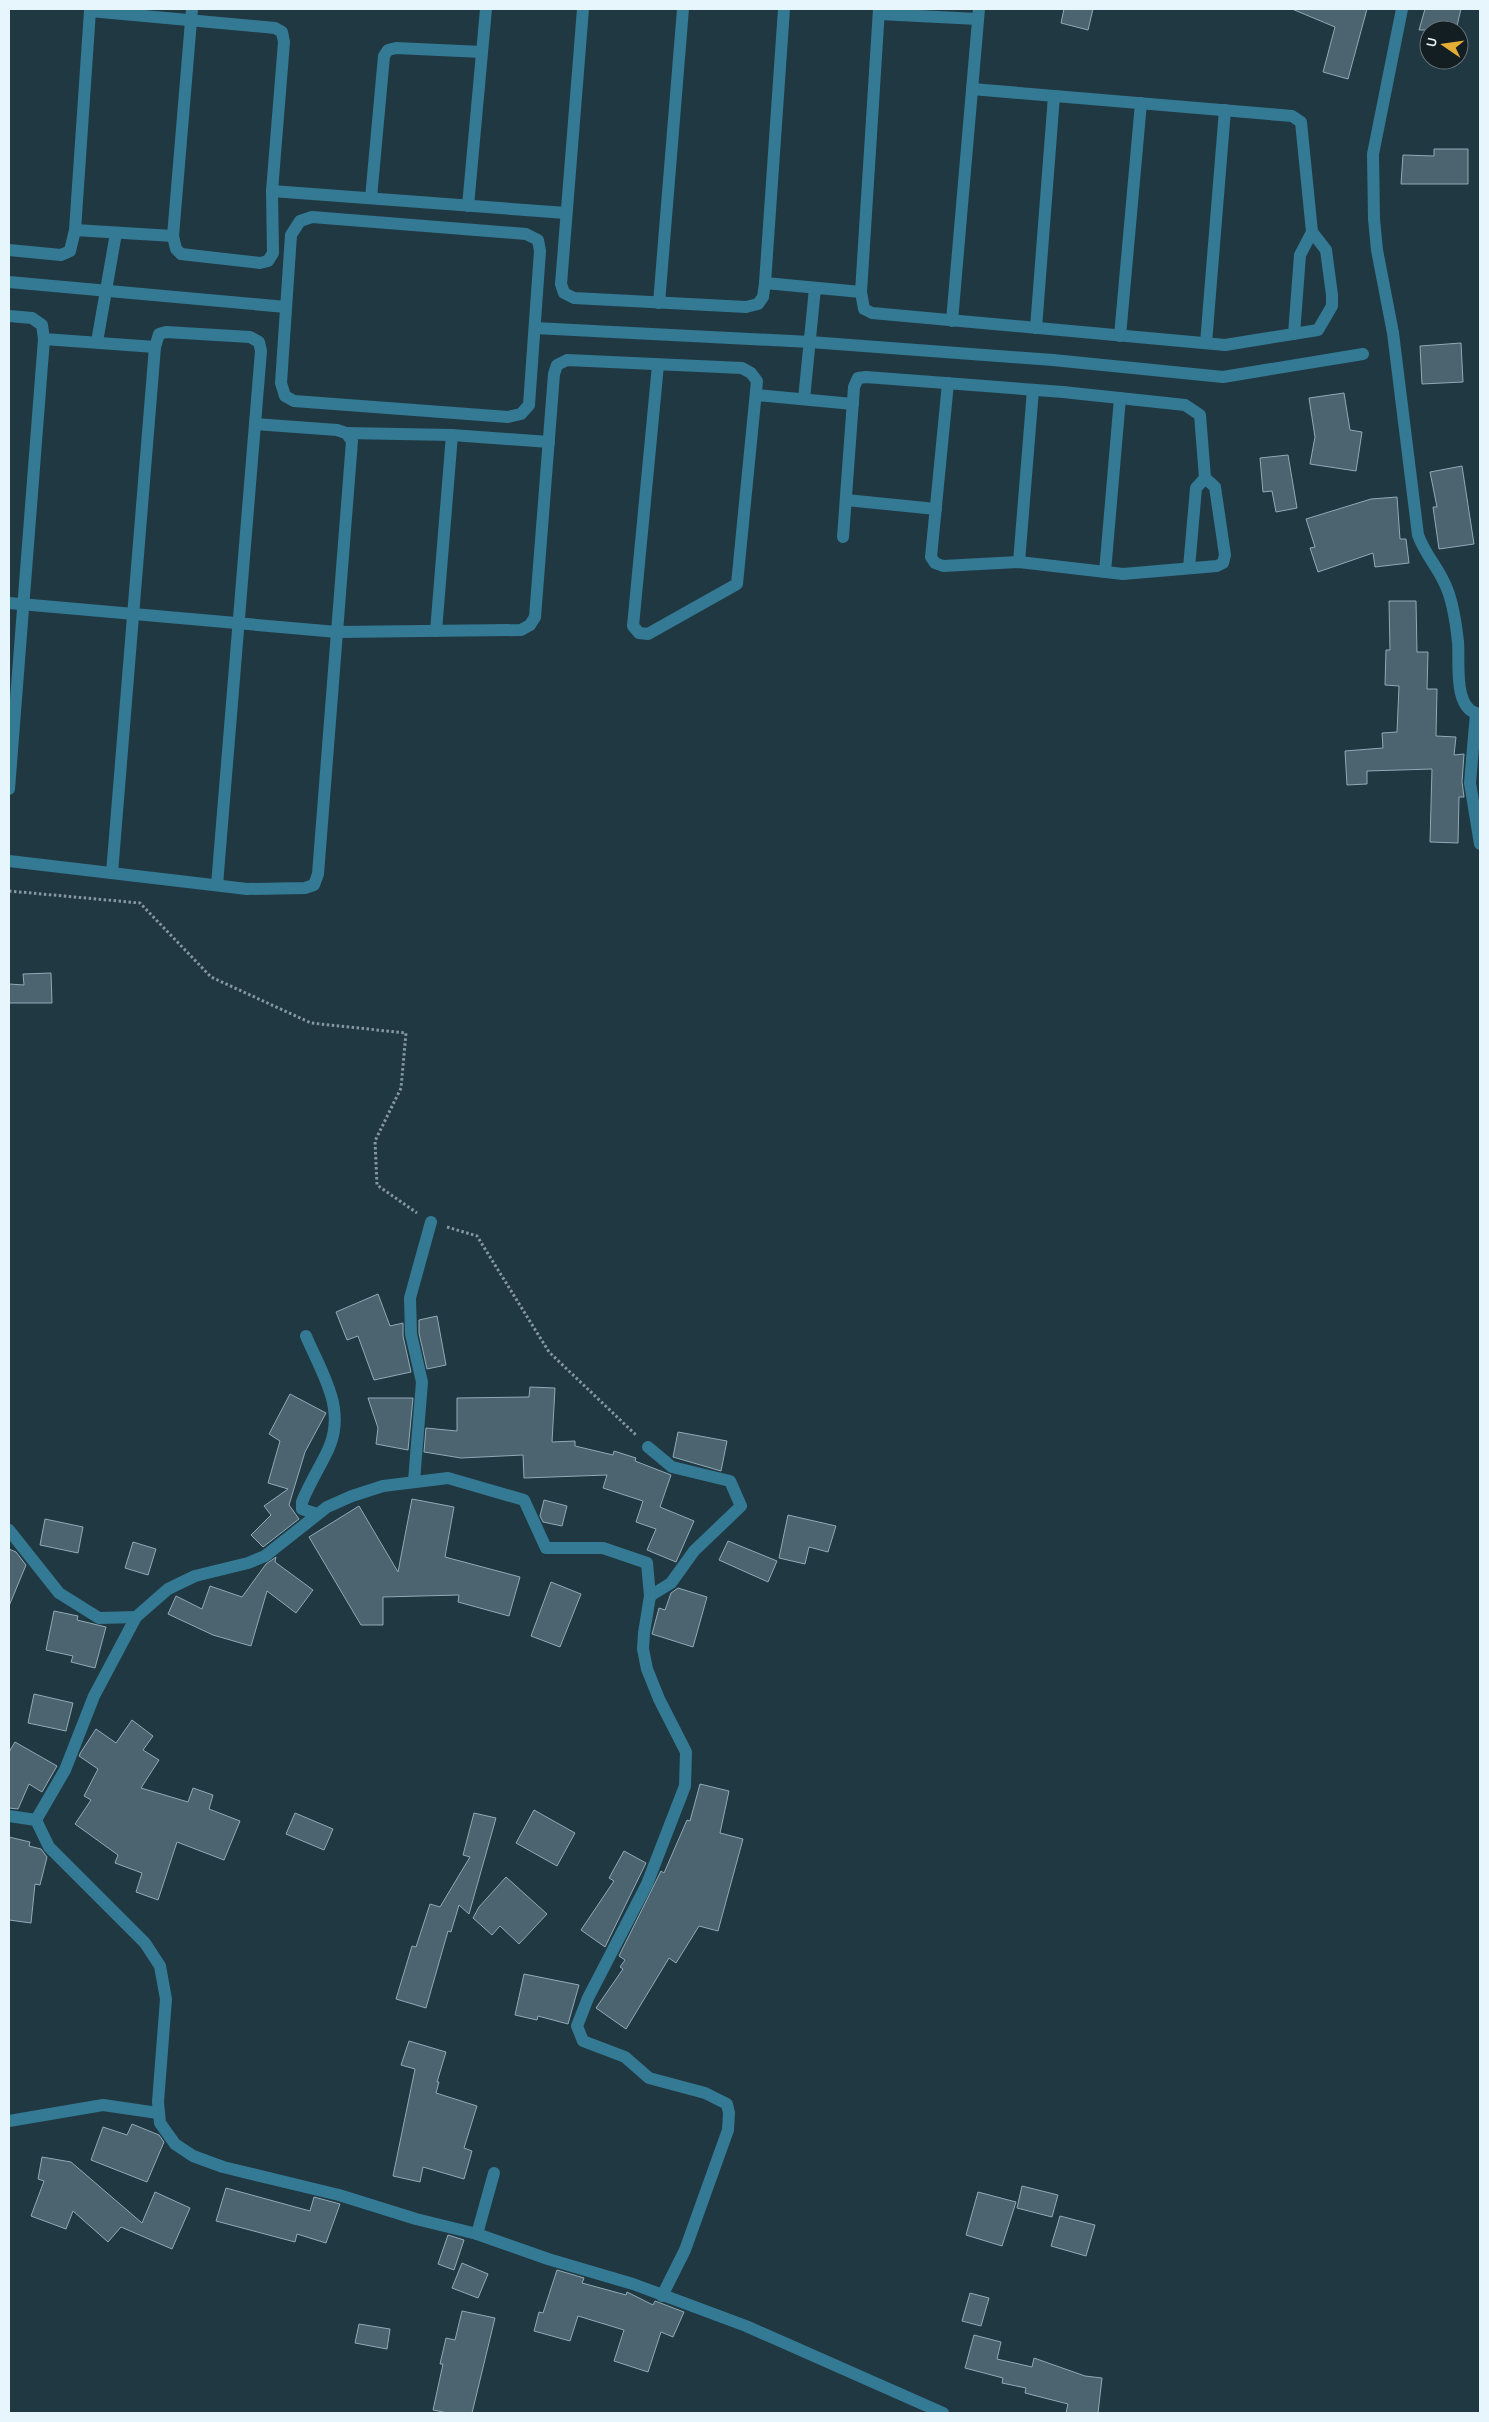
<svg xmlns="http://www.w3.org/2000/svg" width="1489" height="2422" viewBox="0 0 1489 2422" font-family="Karla,sans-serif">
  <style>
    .building { fill: #4b646f; stroke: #8fabb7 }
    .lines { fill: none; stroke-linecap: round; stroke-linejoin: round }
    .path { stroke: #8598a0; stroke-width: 3; stroke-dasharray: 2.5 2.5; stroke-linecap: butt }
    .minor { stroke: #347a94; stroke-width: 12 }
  </style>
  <rect width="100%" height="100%" fill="#203842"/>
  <g class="building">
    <path d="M1064,9H1093L1088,30L1061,23Z"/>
    <path d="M1292,9H1367L1348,79L1323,72L1335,27Z"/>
    <path d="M1425,9H1461L1456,30H1419Z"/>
    <path d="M1434,149H1468V184H1401L1403,155L1434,156Z"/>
    <path d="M1461,343L1463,382L1422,384L1420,346Z"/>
    <path d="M1344,393L1350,430L1362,432L1356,471L1310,464L1315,437L1309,398Z"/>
    <path d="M1288,455L1297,508L1276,512L1272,491L1263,492L1260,458Z"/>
    <path d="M1462,466L1474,544L1439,549L1433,507H1437L1430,472Z"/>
    <path d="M1397,497L1400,539H1406L1409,563L1375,567L1373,553L1318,572L1310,548L1315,547L1306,519L1371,499Z"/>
    <path d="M1389,601H1416L1417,652H1428L1427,689H1437L1436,736L1456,737L1454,755L1464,754L1462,782L1464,797H1459L1458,843L1430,842L1432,769L1367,771V784L1347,785L1345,751L1383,748L1382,733L1397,732L1399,686L1385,685L1386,650H1390Z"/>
    <path d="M51,973L52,1003H9V984L24,985L23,974Z"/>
    <path d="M378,1294L390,1326L403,1323V1336L411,1372L374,1380L358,1336L347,1340L336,1312Z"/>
    <path d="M437,1316L446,1365L427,1369L419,1333V1320Z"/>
    <path d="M530,1387L555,1388L552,1442L575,1441V1446L613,1455L614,1451L636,1458L635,1461L671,1475L660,1507L694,1521L676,1562L647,1550L656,1529L636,1522L643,1501L603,1488L607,1475L524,1478L523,1455L461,1458L424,1452L426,1428L457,1431V1398L529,1397Z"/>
    <path d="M290,1394L326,1413L305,1452L289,1505L299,1519L263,1547L251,1535L271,1515L264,1506L288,1489L268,1483L280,1441L269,1434Z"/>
    <path d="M368,1398H413L408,1450L376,1444L378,1428Z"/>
    <path d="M678,1432L727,1441L721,1471L673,1457Z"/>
    <path d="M412,1499L454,1507L445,1557L520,1577L509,1616L458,1602L459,1595L383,1597V1625H361L309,1537L359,1506L398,1572Z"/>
    <path d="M544,1500L567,1506L562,1526L543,1522L540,1516Z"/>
    <path d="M788,1515L836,1526L828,1552L809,1547L805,1564L779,1558Z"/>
    <path d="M45,1519L83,1527L78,1553L40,1545Z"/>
    <path d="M728,1541L777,1561L768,1582L719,1560Z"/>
    <path d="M133,1542L156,1549L148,1575L125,1568Z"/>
    <path d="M9,1549L16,1552L26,1565L9,1606Z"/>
    <path d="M276,1557L275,1562L313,1590L296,1613L267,1591L251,1646L213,1635L168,1614L176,1596L202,1609L210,1586L242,1597L266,1564Z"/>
    <path d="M551,1582L581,1594L560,1647L531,1636Z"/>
    <path d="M678,1588L707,1597L693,1647L652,1634L659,1608L665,1610L671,1593Z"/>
    <path d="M54,1611L78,1616L77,1620L106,1627L95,1668L71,1662L73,1656L46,1650Z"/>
    <path d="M34,1694L73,1703L66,1731L28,1723Z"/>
    <path d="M132,1720L153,1736L143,1750L159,1760L141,1788L188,1802L193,1788L213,1795L209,1809L240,1821L224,1860L177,1842L158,1900L136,1892L142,1873L115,1863L118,1855L75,1824L91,1800L84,1796L98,1769L79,1756L81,1752L96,1729L116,1743Z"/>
    <path d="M15,1742L57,1766L42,1792L29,1784L18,1809L9,1808V1752Z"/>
    <path d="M700,1784L729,1791L720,1833L743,1839L718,1931L699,1926L676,1963L669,1958L626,2029L596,2008L623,1969L620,1967L625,1960L619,1956L661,1871L664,1873L687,1820L690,1821Z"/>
    <path d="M534,1810L575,1833L557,1866L516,1843Z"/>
    <path d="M295,1813L333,1829L324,1850L286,1834Z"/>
    <path d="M474,1813L496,1818L469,1914L459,1905L451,1932L448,1931L426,2008L396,1999L412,1946L416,1947L430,1904L440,1907L470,1857L463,1855Z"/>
    <path d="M9,1837L30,1842L29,1846L41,1849L47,1857L40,1885L35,1884L31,1923L9,1920Z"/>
    <path d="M624,1851L646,1863L605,1947L581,1930L614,1881L609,1878Z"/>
    <path d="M506,1877L547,1914L519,1944L500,1926L492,1935L473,1918L479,1907Z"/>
    <path d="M524,1974L579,1985L568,2024L538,2016L537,2020L515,2015Z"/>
    <path d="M409,2041L446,2052L437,2082H439L436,2093L477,2106L464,2148L472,2151L464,2179L423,2167L420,2182L393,2176L415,2069L401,2065Z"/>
    <path d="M132,2124L159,2135L164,2142L147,2182L91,2160L103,2127L127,2135Z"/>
    <path d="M42,2157L71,2162L142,2223L155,2192L190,2208L172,2249L121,2227L108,2242L73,2211L66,2229L31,2216L44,2181L38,2179Z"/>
    <path d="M1022,2186L1058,2195L1052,2217L1017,2208Z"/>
    <path d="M226,2188L310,2211L314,2197L340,2204L326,2243L297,2234L295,2242L216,2221Z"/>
    <path d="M978,2192L1016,2202L1002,2246L966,2235Z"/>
    <path d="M1060,2216L1095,2225L1086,2256L1051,2246Z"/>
    <path d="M448,2235L464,2240L454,2270L438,2264Z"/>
    <path d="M462,2263L488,2274L478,2298L452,2288Z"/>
    <path d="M557,2270L584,2278L582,2283L626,2295L627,2292L653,2305L655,2301L684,2312L673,2337L661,2332L648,2372L614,2361L624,2330L578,2316L570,2341L534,2331L539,2312L543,2313Z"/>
    <path d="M970,2293L989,2298L981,2326L962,2321Z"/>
    <path d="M462,2311L495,2318L472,2413H448L433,2410L443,2364H440L446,2338L455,2340Z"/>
    <path d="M359,2324L390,2329L387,2349L355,2343Z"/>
    <path d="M974,2335L1001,2342L997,2359L1032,2367L1034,2358L1085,2376L1102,2378L1098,2413H1066L1068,2404L1025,2393L1026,2388L1002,2383L1003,2378L965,2368Z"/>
  </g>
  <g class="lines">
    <g class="path">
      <path d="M9,891L140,903L211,977L311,1023L406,1033L401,1088L375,1141L377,1185L417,1213"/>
      <path d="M447,1227L477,1236L549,1352L636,1435"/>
    </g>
    <g class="minor">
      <path d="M583,9L561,284L564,293L574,298L746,307L758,304L763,297L765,283L784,9"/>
      <path d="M879,9L861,292L864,309L872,313L1225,345L1318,330L1332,306V295L1326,250L1312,232L1301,122L1292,116L972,89"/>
      <path d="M1402,9L1373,154L1374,219L1377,250L1393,333L1418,535C1425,554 1436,565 1444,582C1453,599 1456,623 1458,642C1460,660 1452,711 1480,714"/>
      <path d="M879,14L978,19"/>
      <path d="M272,191L566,213"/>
      <path d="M371,198L384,56L388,50L396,48L482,52"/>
      <path d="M468,206L486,9"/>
      <path d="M312,217L526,234L538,240L540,251L529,405L521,414L508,417L294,401L285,396L281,383L291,235L300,221Z"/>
      <path d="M75,230L90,11"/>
      <path d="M173,236L192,9"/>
      <path d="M9,250L61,255L70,251L75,230L173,236L176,249L181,254L260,263L268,261L273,253L272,191L284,42L282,32L275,28L90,11V9"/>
      <path d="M9,282L286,307"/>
      <path d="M765,283L861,292"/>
      <path d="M659,303L683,9"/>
      <path d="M9,316L32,318L42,325L44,339L155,347L159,334L166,332L250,337L259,342L261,351L217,885"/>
      <path d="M952,321L979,9"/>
      <path d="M535,328L810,342L1053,360L1223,377L1363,354"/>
      <path d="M1036,328L1054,96"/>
      <path d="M1294,334L1300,255L1312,232"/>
      <path d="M1120,336L1141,103"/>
      <path d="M97,342L116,233"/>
      <path d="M1206,343L1225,110"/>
      <path d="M948,383L931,557L935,563L943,566L1019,562L1123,574L1217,566L1223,563L1225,555L1215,487L1205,478"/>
      <path d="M756,395L853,404"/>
      <path d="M804,399L815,288"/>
      <path d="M346,433L452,435L549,442"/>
      <path d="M846,500L936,509"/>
      <path d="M843,537L854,387L858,378L866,377L1063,392L1185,405L1200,415L1205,478L1196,488L1189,568"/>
      <path d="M1019,562L1033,390"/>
      <path d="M1105,572L1120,398"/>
      <path d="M9,603L337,632L521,630L530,625L535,617L554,374L557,365L567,360L742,368L751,373L757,381L737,584L648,634L639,633L633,626L658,365"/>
      <path d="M436,631L452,435"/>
      <path d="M1476,713L1470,783L1480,844"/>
      <path d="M9,789L44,339"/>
      <path d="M9,861L247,889L305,888L314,885L318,874L352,441L346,433L337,430L255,424"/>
      <path d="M112,873L155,347"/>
      <path d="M306,1336C322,1374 347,1409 328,1450C320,1467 309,1484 302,1502V1509L317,1514"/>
      <path d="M648,1447L672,1467L730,1481L741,1506L694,1551L671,1583L650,1596"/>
      <path d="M414,1481L422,1382L411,1334L410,1298L431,1222"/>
      <path d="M9,1530L59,1593L99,1618L136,1617"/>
      <path d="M9,1816L36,1820"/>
      <path d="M36,1820L65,1770L94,1696L136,1617L168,1589L195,1576L248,1563L265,1556L327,1507L352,1496L383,1486L448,1478L524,1500L546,1548H603L647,1563L650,1596L644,1633L643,1649L647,1669L659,1699L686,1752L685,1786L647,1884L588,1998L577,2026L583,2041L625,2057L649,2078L705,2093L727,2104L729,2113L728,2130L685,2250L662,2296"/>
      <path d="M36,1820L49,1847L145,1943L160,1966L166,1999L158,2102L160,2123L175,2144L193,2156L223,2167L339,2195L416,2219L477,2234L548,2259L633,2284L746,2326L943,2413"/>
      <path d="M9,2121L103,2105L158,2113"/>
      <path d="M477,2234L494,2173"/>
    </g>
  </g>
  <rect width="1489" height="2422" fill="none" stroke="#e7f5fc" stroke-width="20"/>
  <g transform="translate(1444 45) rotate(283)"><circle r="24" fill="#131e22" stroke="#687479"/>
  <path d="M0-4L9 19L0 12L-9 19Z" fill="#e4ad35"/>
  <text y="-8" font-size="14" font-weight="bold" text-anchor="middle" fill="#e7f5fc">U</text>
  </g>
</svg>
